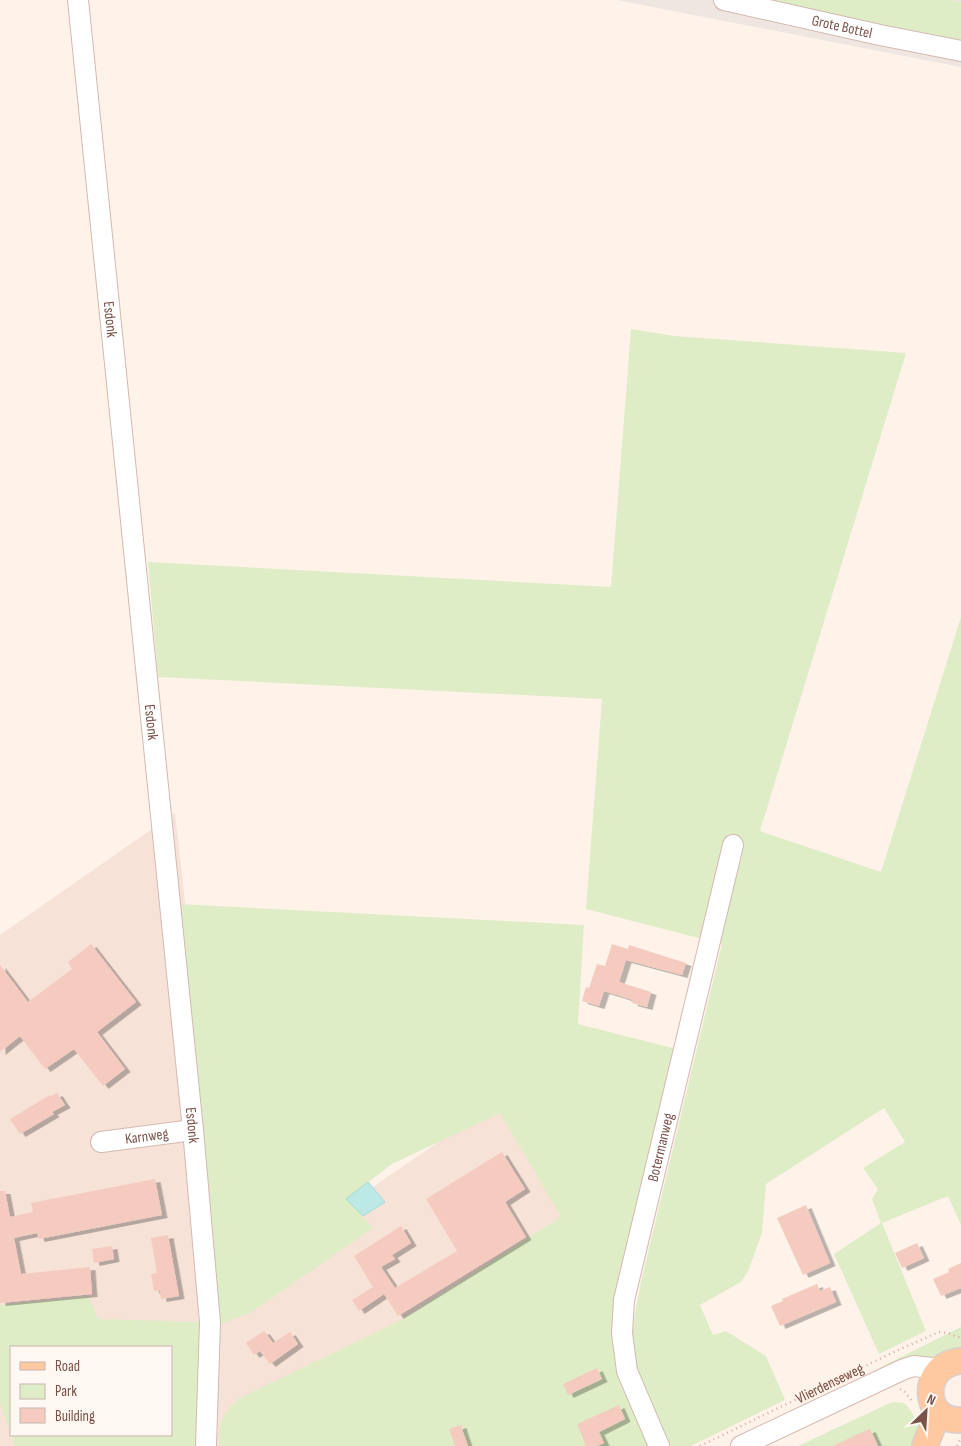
<svg xmlns="http://www.w3.org/2000/svg" width="961" height="1446" viewBox="0 0 961 1446" font-family="'Sofia Sans Condensed',sans-serif">
  <style>
    .residential { fill: #f6e2d7; fill-rule: evenodd }
    .industrial { fill: #efe6e2 }
    .green { fill: #deedc6; fill-rule: evenodd }
    .water { fill: #bce9e6; stroke: #a1dbd9 }
    .building { fill: #f5cabf; filter: url(#shadow) }
    .lines { fill: none; stroke-linecap: round; stroke-linejoin: round }
    .minor-casing { stroke: #d4b9b0; stroke-width: 22 }
    .major-casing { stroke: #dacfcc; stroke-width: 28 }
    .path { stroke: #daaca1; stroke-width: 2.5; stroke-dasharray: 1 4; stroke-linecap: butt }
    .minor { stroke: #fff; stroke-width: 20 }
    .major { stroke: #fec8a0; stroke-width: 25 }
    .labels { text-anchor: middle; dominant-baseline: central; stroke-width: 5; stroke-linejoin: round; paint-order: stroke }
    .street-label { font-size: 15px; fill: #7a524a; stroke: #fff7f1 }
  </style>
  <defs>
    <filter id="shadow"><feDropShadow dx="5.5" dy="3" stdDeviation="0" flood-color="#0004"/></filter>
  </defs>
  <rect width="100%" height="100%" fill="#fef2e9"/>
  <path class="residential" d="M175,813L228,1286L500,1100L570,1230L221,1446H0V935ZM11,1347H171V1435H11Z"/>
  <path class="industrial" d="M617,0H961V67Z"/>
  <g class="green">
    <path d="M760,0H951L961,2V40Z"/>
    <path d="M631,329L674,336L906,353L760,831L881,872L961,617V1225L948,1196L882,1223L926,1331L879,1354L834,1254L881,1223L872,1199L878,1189L863,1168L905,1142L884,1108L766,1184L762,1233L748,1271L741,1282L700,1305L713,1335L726,1331L766,1356L785,1400L691,1446H671C659,1425 633,1377 632,1355C630,1330 637,1306 641,1282L722,944L586,909L602,699L158,677L148,562L611,587Z"/>
    <path d="M178,904L584,925L578,1024L677,1049L615,1351L622,1387L649,1446H219C220,1418 220,1417 240,1398L403,1319L561,1217L500,1113L392,1164L346,1199L373,1228L252,1312L220,1324Z"/>
    <path d="M89,1297L98,1319L200,1322L198,1446H15L0,1403V1305ZM11,1347H171V1435H11Z"/>
    <path d="M961,1327V1353L941,1358L897,1362L879,1368Z"/>
    <path d="M892,1402L904,1403C917,1416 919,1428 921,1446H798Z"/>
  </g>
  <path class="water" d="M368,1182L385,1202L363,1216L346,1199Z"/>
  <g class="building">
    <path d="M91,944L136,1002L97,1032L125,1069L103,1086L74,1049L45,1069L20,1036L0,1052V965L28,1002L72,969L68,962Z"/>
    <path d="M612,944L628,949L629,945L686,963L682,975L626,960L619,982L651,992L647,1007L632,1003L633,1000L604,991L599,1006L582,1001L586,987L589,988L597,964L605,966Z"/>
    <path d="M57,1093L65,1105L52,1112L54,1114L20,1134L10,1119L50,1095L51,1096Z"/>
    <path d="M502,1152L525,1189L505,1202L526,1237L398,1316L384,1294L359,1311L352,1300L373,1287L354,1256L401,1226L411,1243L392,1255L395,1259L381,1267L395,1288L457,1251L426,1199Z"/>
    <path d="M155,1179L162,1215L39,1239L37,1233L14,1238L21,1274L90,1267L92,1294L0,1303V1191H5L10,1217L33,1212L31,1203Z"/>
    <path d="M806,1205L830,1263L803,1275L777,1218Z"/>
    <path d="M168,1235L179,1296L161,1299L160,1290L154,1291L151,1274L157,1273L151,1238Z"/>
    <path d="M917,1243L924,1258L902,1268L895,1253Z"/>
    <path d="M112,1246L114,1259L94,1263L92,1249Z"/>
    <path d="M961,1263V1288L941,1296L933,1279L949,1272L948,1269Z"/>
    <path d="M817,1284L820,1291L830,1287L836,1302L780,1326L771,1306L783,1301L782,1299Z"/>
    <path d="M264,1331L273,1343L290,1332L298,1344L270,1364L260,1351L254,1355L246,1343Z"/>
    <path d="M597,1368L602,1379L568,1395L563,1384Z"/>
    <path d="M619,1405L625,1419L599,1432L604,1443L597,1446H586L577,1424Z"/>
    <path d="M461,1425L463,1432L468,1446H455L449,1429Z"/>
    <path d="M870,1429L878,1446H833L858,1434Z"/>
  </g>
  <g class="lines">
    <defs>
      <g id="minor">
        <path id="s2" d="M78,0L193,1130L210,1322L206,1446"/>
        <path id="s3" d="M724,0L880,35L961,51"/>
        <path id="s4" d="M101,1142L193,1130"/>
        <path id="s5" d="M659,1446L627,1371L622,1333L624,1300L733,845"/>
        <path d="M741,1446L904,1369L914,1366L940,1369"/>
      </g>
      <g id="major">
        <path d="M961,1361C919,1364 922,1423 961,1420"/>
        <path d="M925,1446L935,1420L937,1411"/>
      </g>
    </defs>
    <use href="#minor" class="minor-casing"/>
    <use href="#major" class="major-casing"/>
    <g class="path">
      <path d="M900,1389L904,1391L912,1401"/>
      <path id="s1" d="M700,1446L896,1351L939,1332L948,1333L961,1338"/>
      <path d="M957,1446L961,1438"/>
    </g>
    <use href="#minor" class="minor"/>
    <use href="#major" class="major"/>
  </g>
  <g class="labels">
    <g class="street-label">
      <text stroke="none"><textPath href="#s3" startOffset="121">Grote Bottel</textPath></text>
      <text stroke="none"><textPath href="#s2" startOffset="321">Esdonk</textPath></text>
      <text stroke="none"><textPath href="#s2" startOffset="726">Esdonk</textPath></text>
      <text stroke="none"><textPath href="#s2" startOffset="1131">Esdonk</textPath></text>
      <text stroke="none"><textPath href="#s4" startOffset="46">Karnweg</textPath></text>
      <text stroke="none"><textPath href="#s5" startOffset="310">Botermanweg</textPath></text>
      <text stroke="none"><textPath href="#s1" startOffset="144">Vlierdenseweg</textPath></text>
    </g>
  </g>
  <rect x="10" y="1346" width="162" height="90" fill="#fff7f1" stroke="#cab5ae"/>
  <rect x="20" y="1362" width="25" height="8" fill="#fec8a0" stroke="#cab5ae"/>
  <text x="55" y="1371" font-size="15" fill="#7a524a">Road</text>
  <rect x="20" y="1384" width="25" height="15" fill="#deedc6" stroke="#cab5ae"/>
  <text x="55" y="1396" font-size="15" fill="#7a524a">Park</text>
  <rect x="20" y="1408" width="25" height="15" fill="#f5cabf" stroke="#cab5ae"/>
  <text x="55" y="1421" font-size="15" fill="#7a524a">Building</text>
  <g transform="translate(926 1411) rotate(25)" stroke="#fff7f1" stroke-width="4" paint-order="stroke">
  <path d="M0-4L9 19L0 12L-9 19Z" fill="#7a524a"/>
  <text y="-8" font-size="14" font-weight="bold" text-anchor="middle" fill="#7a524a">N</text>
  </g>
</svg>
